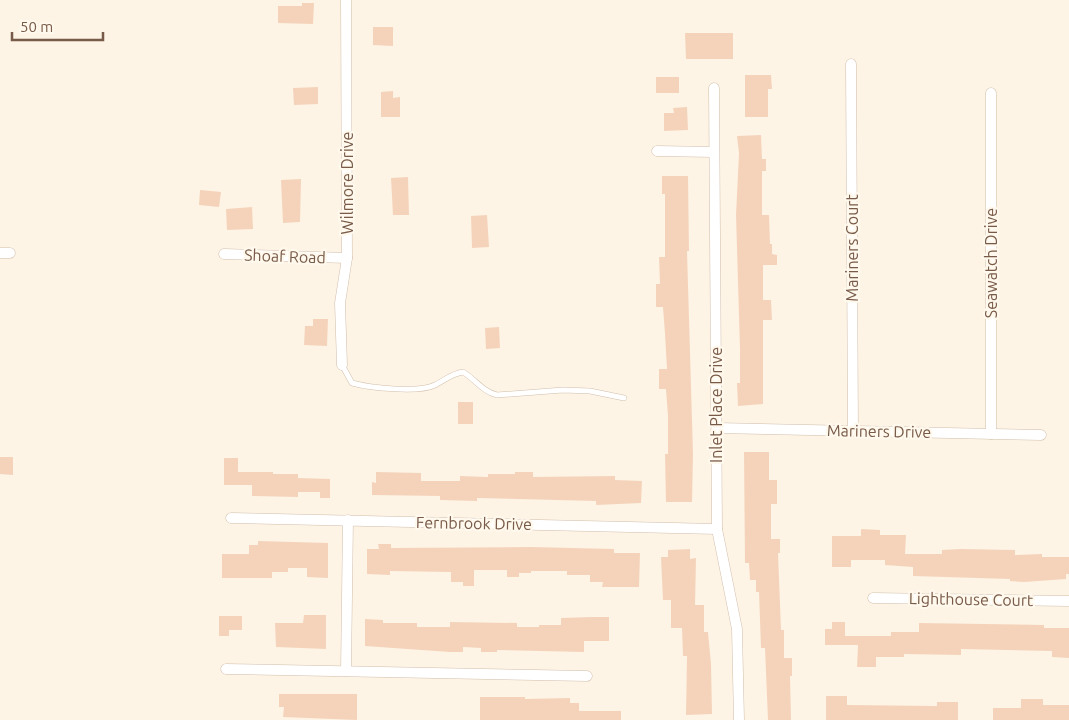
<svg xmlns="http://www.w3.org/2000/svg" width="1069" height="720" viewBox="0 0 1069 720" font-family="Ubuntu,sans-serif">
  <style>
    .building { fill: #f5d3bb }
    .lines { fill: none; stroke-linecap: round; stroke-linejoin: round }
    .lane-casing { stroke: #d2beac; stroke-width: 6 }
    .street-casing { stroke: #d2beac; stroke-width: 11 }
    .lane { stroke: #fff; stroke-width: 5 }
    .street { stroke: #fff; stroke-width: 10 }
    .labels { text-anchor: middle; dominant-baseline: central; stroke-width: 4.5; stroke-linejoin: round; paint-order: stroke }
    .street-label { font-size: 16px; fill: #785a48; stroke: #fff8ec }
  </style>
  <rect width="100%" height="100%" fill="#fdf4e5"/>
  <g class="building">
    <path d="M302,3H314L313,24L278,23V6H302Z"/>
    <path d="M373,27H393V46L373,45Z"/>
    <path d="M685,33H733V59H686Z"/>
    <path d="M745,75H771L772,89H768V117H745Z"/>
    <rect x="656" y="77" width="23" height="16"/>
    <path d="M318,87V104L294,105L293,88Z"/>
    <path d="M393,91V98L400,97V117H381V92Z"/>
    <path d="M687,107L688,130L664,131V113H674L673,108Z"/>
    <path d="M761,135L762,159H766V171H762V215H769L770,244H772V254L777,255V265H763V300H771L772,320H763V404L738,406L737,383H740V349L736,215L739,153L737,136Z"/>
    <path d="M662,176H688L689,251H687L693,454L692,502H666L665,454H668V416L666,389H659V369H667L665,334L663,307H656V284H660L659,257H665V194H662Z"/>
    <path d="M408,177L409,215H393L391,178Z"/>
    <path d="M301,179L300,222L283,223L281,180Z"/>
    <path d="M200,190L221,192L219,207L199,205Z"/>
    <path d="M252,207L253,229L227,230L226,209Z"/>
    <path d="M487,215L489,247L472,248L471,216Z"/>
    <path d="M313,319H328L327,346L304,345L305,326H313Z"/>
    <path d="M499,327L500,348L486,349L485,328Z"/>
    <rect x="458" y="402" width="15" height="22"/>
    <path d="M744,452H769V480H777V504H771V539H780V553H778L781,630H784V658H792V676H790L791,720H768L765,648H761L759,592H756V580H750L749,563H745Z"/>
    <path d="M0,457H13V475L0,474Z"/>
    <path d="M224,458H238V472H273V474H298V478L330,479V498H320V492H298V497L252,496V485H224Z"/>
    <path d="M376,472L421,473V481H460V476L488,477V474H515V472H533V477L615,476V480L642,481L641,503L596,505V501L477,498V501L440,500V496L372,495V482L376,483Z"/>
    <path d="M861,529L880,530V535H906L905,554H942V550L961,549L1015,550V555L1042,554V557H1069V574H1066V579L1024,582L1010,581V579L913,576V567L885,565V560H851V567H832V536H861Z"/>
    <path d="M258,541L328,543V578L307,577V568H288V572H272V578H222V554H249V545H258Z"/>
    <path d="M378,544H391V548L531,547L614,549V553H640L639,587H602L603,582H590V575H567V571H531V573H519V577H507V570H474V586H463V582H451V572L390,571V575L367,574V549H379Z"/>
    <path d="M690,549V559L696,558L695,605H704V632H708L711,664L712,714L686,715L687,656H683L682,628H671V600H663L661,557H668V550Z"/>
    <path d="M304,615H326V649L276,647L275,623H303Z"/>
    <path d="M219,616H242V630H229V636H219Z"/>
    <path d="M592,617H609V641H584V652L497,650V652H481V648L463,647V652H450L365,646V619L383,620V623H417V627H450V622L517,623V627H539V625H561V618Z"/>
    <path d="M832,622H845V636H891V632H919V623L1044,625V628H1069V658L1052,657V651L961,649V655L904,654V657H876V667H857L858,645H825V629H832Z"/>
    <path d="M279,694H357V720L283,717L284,707H279Z"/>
    <path d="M826,696H847V705L937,706V702H958V720H826Z"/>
    <path d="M480,697H525V699L570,698V703H579V711H621V720H480Z"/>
    <path d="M1021,699H1043V705H1069V720H993V708H1021Z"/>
  </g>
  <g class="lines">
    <defs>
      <path id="lane" d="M342,365L352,383C370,388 419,393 435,385C445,380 451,374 463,372C475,379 483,392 497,395L563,390L590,391L624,398"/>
      <g id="street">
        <path d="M851,64L853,431"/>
        <path d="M714,88L717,529L737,629L739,720"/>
        <path d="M991,93V434"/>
        <path d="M657,151L714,152"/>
        <path d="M0,253H10"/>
        <path d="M224,254L347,258"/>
        <path d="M342,365L340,303L347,258L346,0"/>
        <path d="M717,428L1041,435"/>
        <path d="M231,518L717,529"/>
        <path d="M873,598L1069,601"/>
        <path d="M226,669L587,676"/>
        <path d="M346,671L348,520"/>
      </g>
    </defs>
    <use href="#lane" class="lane-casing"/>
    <use href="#street" class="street-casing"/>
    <use href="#lane" class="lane"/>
    <use href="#street" class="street"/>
  </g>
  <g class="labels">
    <g class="street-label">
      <text transform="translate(347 183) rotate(-90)">Wilmore Drive</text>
      <text transform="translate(852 248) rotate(-90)">Mariners Court</text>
      <text transform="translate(285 256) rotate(2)">Shoaf Road</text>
      <text transform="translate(991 263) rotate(-90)">Seawatch Drive</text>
      <text transform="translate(716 405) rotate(-90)">Inlet Place Drive</text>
      <text transform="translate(879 431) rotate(1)">Mariners Drive</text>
      <text transform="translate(474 523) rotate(1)">Fernbrook Drive</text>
      <text transform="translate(971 599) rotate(1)">Lighthouse Court</text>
    </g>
  </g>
  <path d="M12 32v8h91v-8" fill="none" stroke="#785a48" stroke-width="2.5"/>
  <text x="20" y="32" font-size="15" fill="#785a48" stroke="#fff8ec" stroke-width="4" paint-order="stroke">50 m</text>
</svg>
